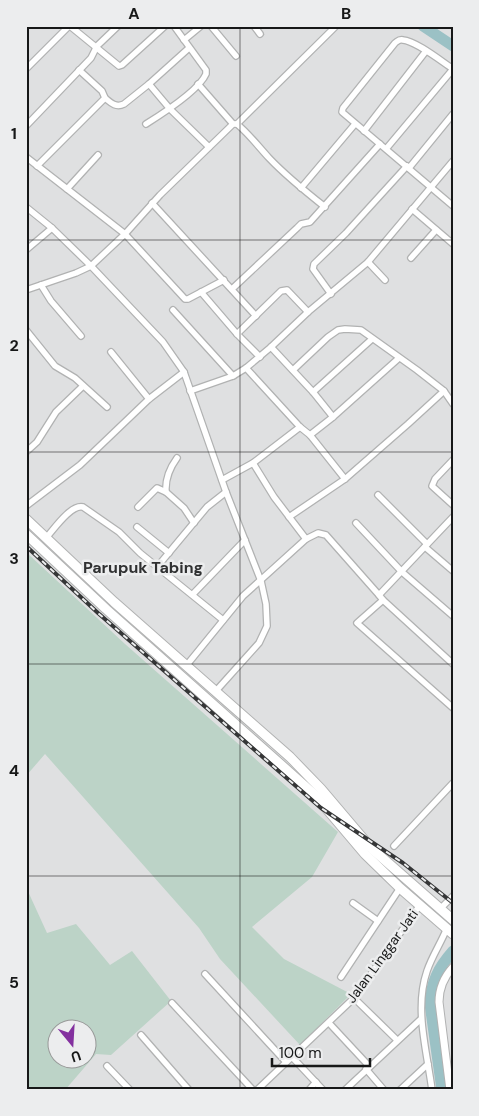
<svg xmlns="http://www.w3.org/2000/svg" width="479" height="1116" viewBox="0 0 479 1116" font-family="'DM Sans',sans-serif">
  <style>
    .green { fill: #bcd3c7; fill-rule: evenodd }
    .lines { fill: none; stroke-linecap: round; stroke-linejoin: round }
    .river { stroke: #9bc1c5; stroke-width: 11 }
    .minor-casing { stroke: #b1b2b2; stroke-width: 8 }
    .tertiary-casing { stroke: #b1b2b2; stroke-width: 9 }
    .trunk-casing { stroke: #b1b2b2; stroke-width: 11 }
    .minor { stroke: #fff; stroke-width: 5.5 }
    .tertiary { stroke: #fff; stroke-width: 7 }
    .trunk { stroke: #fff; stroke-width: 9 }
    .rail-casing { stroke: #353637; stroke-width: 4 }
    .rail { stroke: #ecedee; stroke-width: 2; stroke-dasharray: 5.5; stroke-linecap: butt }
    .grid { fill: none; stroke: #171818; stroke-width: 1; stroke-opacity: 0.55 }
    .labels { text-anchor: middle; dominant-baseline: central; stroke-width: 5; stroke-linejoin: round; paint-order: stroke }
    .street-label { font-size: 14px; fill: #171818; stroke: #ecedee }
    .quarter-label { font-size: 16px; font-weight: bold; fill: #303132; stroke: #ecedee }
    .neatline { fill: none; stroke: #171818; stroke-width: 2 }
    .grid-label { font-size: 16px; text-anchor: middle; font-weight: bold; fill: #171818 }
  </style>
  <rect width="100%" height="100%" fill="#dfe0e1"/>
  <g class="green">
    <path d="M26,552L125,644L338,832L312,877L252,927L284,959L351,994L300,1045L220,959L199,928L45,754L26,776Z"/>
    <path d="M26,887L47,933L76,924L110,965L132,951L171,1001L111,1055L96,1054L65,1090H26ZM58,1028H88V1058H58Z"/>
  </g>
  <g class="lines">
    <g class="river">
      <path d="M423,26L453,46"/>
      <path d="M442,1090L430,1004C431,982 438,968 453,951"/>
    </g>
    <defs>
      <g id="minor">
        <path d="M70,26L119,66L122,65L165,26"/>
        <path d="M211,26L236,56"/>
        <path d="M254,26L260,34"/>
        <path d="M184,40L201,26"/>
        <path d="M26,69L69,26"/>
        <path d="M149,84L170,109L209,147"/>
        <path d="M198,84L233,124"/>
        <path d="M105,98C111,103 116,108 124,104L149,84L189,48"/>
        <path d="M146,124C162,114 199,90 206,74V70L174,26"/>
        <path d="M237,124L336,26"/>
        <path d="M26,126L91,58L97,46L118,26"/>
        <path d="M364,131L426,51"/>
        <path d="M386,149L453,69C441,61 416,41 403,40C399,39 398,41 395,43L343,108L342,112L453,206"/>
        <path d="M26,157L125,234L185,299H188L224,280"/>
        <path d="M37,166L105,98L102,91L79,70"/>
        <path d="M409,168L453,114"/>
        <path d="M301,188L355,124"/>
        <path d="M67,189L98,155"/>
        <path d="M152,203L256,316"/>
        <path d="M26,207L52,228L91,266L163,342L184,372L226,492L261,581L266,604L267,626L259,643L215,692"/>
        <path d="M412,209L453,244"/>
        <path d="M26,250L52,228"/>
        <path d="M411,258L436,230"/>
        <path d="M368,262L385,280"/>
        <path d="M41,285L51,301L81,336"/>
        <path d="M232,289L297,228L301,224L310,222L380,144"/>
        <path d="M26,290L76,273L91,266L125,234L160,195L233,124H237C249,134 258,146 269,158C286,176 306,192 325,207"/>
        <path d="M201,292L237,334L260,357"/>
        <path d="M331,294L313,269L314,264L346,233L407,166"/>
        <path d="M173,310L233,376L246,368L271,347L308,312L368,262L453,161"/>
        <path d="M26,330L55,366L75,378L107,407"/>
        <path d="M237,334L281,291L287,290L308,312"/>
        <path d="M271,347L313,392L333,417"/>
        <path d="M111,352L149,399"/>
        <path d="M246,368L300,427L310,435L345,479"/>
        <path d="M293,370L328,337L338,330L345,329L361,330L417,370L444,391L453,404"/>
        <path d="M190,391L233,376"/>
        <path d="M313,392L372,339"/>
        <path d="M310,435L333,417L399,358"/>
        <path d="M26,452L37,442L56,412L83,386"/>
        <path d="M177,458C169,469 165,479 166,492L184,508L194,523"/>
        <path d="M453,460L435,479L432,486L453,505"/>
        <path d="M253,463L274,497L306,539"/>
        <path d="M222,480L253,463L300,427"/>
        <path d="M378,495L427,544"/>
        <path d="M26,506L80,465L149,399L184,372"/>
        <path d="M138,507L157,488L166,492"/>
        <path d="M289,517L345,479L408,424L444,391"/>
        <path d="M453,517L379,595L383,600L357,623L453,708"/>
        <path d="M356,523L402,572L453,616"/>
        <path d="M137,527L169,553"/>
        <path d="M46,538C54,529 71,504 83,507L119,532L140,553L223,620"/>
        <path d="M425,547L453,571"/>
        <path d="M157,567L207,507L226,492"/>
        <path d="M193,594L245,540"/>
        <path d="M383,600L453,664"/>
        <path d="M186,666L243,596L306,539L318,533L326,535L379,595"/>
        <path d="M394,846L453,783"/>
        <path d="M353,903L378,921"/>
        <path d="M440,909L453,896"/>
        <path d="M205,974L286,1062"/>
        <path d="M341,977L400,888"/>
        <path d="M354,998L397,1040"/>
        <path d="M172,1003L253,1090"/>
        <path d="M329,1023L369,1066"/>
        <path d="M141,1035L189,1090"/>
        <path d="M292,1057L323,1090"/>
        <path d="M107,1066L130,1090"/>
        <path d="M366,1069L384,1090"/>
        <path d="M257,1090L354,998L420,905"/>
        <path d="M309,1090L316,1082"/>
        <path d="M345,1090L421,1019"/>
        <path d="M400,1090L428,1064"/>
        <path d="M432,1090C427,1051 414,1009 427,971C432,956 441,943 447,928"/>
      </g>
      <path id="tertiary" d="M450,1090L439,1002C439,989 444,977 453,967"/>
      <g id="trunk">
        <path d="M26,519L114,602L290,757L321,789L371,848L453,920"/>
        <path d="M26,534L106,609L315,795L365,854L400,888L453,934"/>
      </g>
    </defs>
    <use href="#minor" class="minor-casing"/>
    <use href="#tertiary" class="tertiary-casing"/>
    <use href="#trunk" class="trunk-casing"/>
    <use href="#minor" class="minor"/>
    <use href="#tertiary" class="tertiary"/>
    <use href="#trunk" class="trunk"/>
    <defs>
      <path id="rail" d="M26,546L98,613L321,808L403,863L453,903"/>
    </defs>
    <use href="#rail" class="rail-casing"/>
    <use href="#rail" class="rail"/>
  </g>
  <path class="grid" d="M240,26V1090M26,240H453M26,452H453M26,664H453M26,876H453"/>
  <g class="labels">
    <g class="street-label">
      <text transform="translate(382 956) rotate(-54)">Jalan Linggar Jati</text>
    </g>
    <g class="quarter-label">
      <text x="143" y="567">Parupuk Tabing</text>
    </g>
  </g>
  <rect width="479" height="1116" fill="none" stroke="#ecedee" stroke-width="55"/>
  <g transform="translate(72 1044) rotate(162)"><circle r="24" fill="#ecedee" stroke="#979898"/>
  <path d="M0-4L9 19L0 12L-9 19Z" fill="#83309f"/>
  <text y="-8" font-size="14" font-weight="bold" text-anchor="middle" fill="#171818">U</text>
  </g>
  <path d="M272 1058v8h98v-8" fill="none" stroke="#171818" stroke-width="2.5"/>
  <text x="279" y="1058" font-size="15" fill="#171818" stroke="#ecedee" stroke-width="4" paint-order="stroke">100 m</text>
  <rect x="28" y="28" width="424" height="1060" class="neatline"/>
  <g class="grid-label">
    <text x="134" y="19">A</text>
    <text x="346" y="19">B</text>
    <text x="14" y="139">1</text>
    <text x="14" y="351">2</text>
    <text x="14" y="564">3</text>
    <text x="14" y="776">4</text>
    <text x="14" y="988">5</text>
  </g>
</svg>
